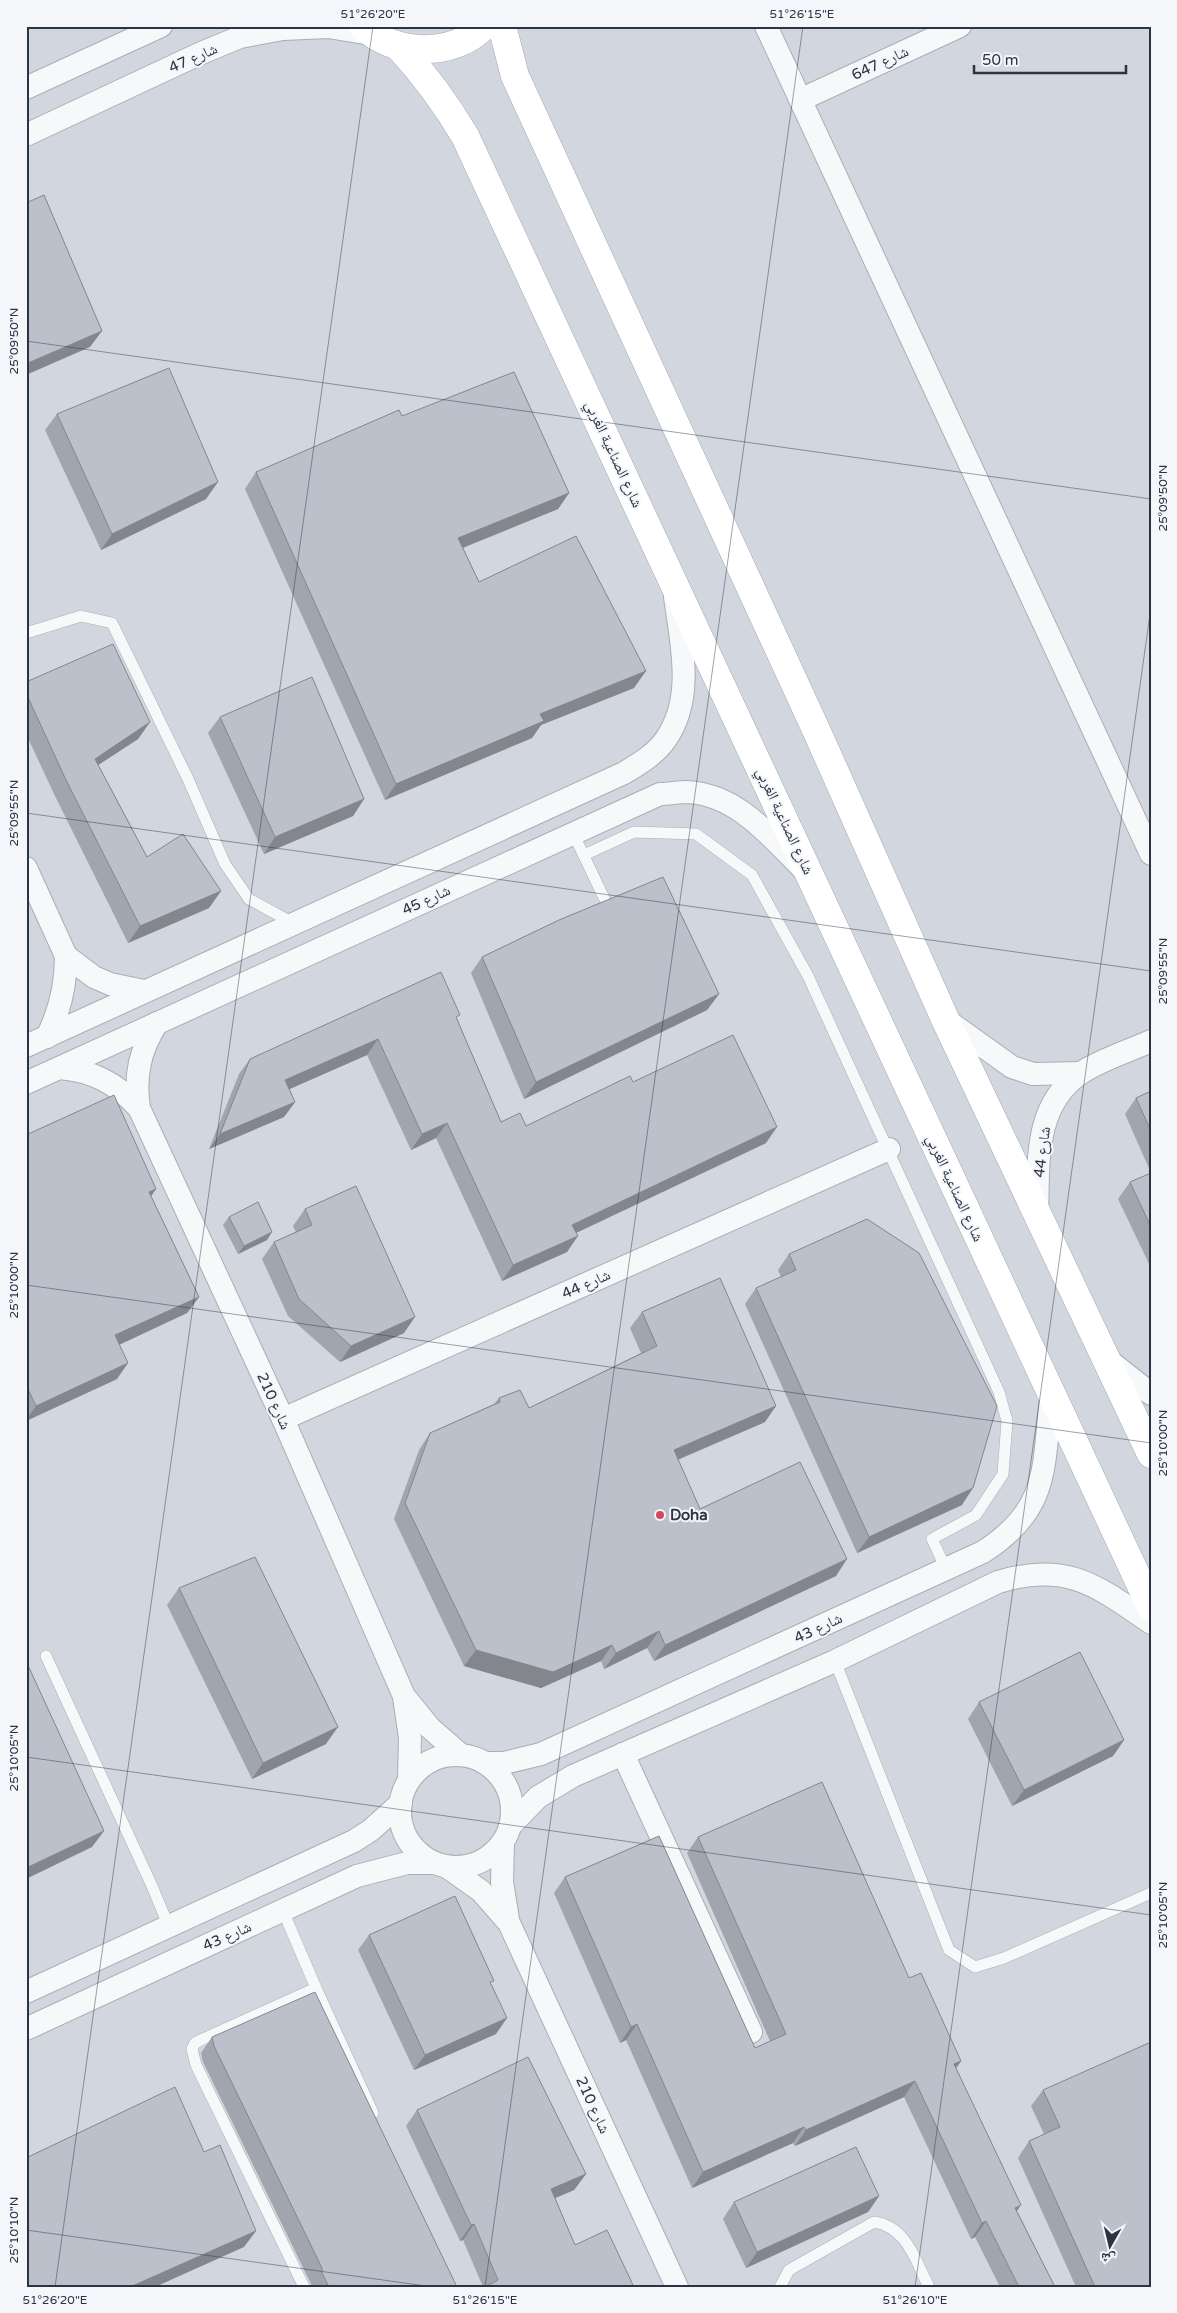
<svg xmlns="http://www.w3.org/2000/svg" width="1177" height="2313" viewBox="0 0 1177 2313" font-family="'Varela Round','Noto Naskh Arabic',sans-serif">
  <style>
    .built { fill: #d2d6de }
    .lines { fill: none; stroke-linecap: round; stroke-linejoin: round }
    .service-casing { stroke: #a9aeb7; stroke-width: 12 }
    .minor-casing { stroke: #a9aeb7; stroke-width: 24 }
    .primary-casing { stroke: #a3abb8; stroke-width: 29 }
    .service { stroke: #f7f8fa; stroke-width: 11 }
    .minor { stroke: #f7f8fa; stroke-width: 22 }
    .primary { stroke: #fff; stroke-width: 28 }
    .wall { fill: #a1a5ae }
    .shaded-wall { fill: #83868d }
    .building { fill: #bbc0ca; stroke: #83868d }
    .ticks { fill: none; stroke: #2b3445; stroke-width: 1; stroke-opacity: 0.45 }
    .poi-dot { fill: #d1495b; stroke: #f4f6f9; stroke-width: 2 }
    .labels { text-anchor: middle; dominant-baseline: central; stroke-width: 4; stroke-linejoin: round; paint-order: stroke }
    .street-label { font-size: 15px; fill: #2b3445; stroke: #f4f6f9 }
    .poi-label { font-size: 15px; font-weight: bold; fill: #2b3445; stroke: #f4f6f9; text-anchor: start }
    .neatline { fill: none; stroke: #2b3445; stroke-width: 2 }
    .ticks-label { font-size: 12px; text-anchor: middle; fill: #2b3445 }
  </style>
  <rect width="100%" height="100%" fill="#e4e7ec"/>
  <rect class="built" x="26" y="26" width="1125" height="2261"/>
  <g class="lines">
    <defs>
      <g id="service">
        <path d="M26,633L81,616L112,623L188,779L225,864L249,899L293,923"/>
        <path d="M573,833L604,898"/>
        <path d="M584,855L634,832L696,834L752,875L808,976L999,1392L1007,1421L1003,1474L976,1515L932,1539L946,1569"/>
        <path d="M46,1656L152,1886L169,1927"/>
        <path d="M835,1661L949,1950L975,1967L1004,1958L1151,1893"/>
        <path d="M283,1911L316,1988L373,2113"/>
        <path d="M304,2287L196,2065L192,2049L195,2043L203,2039L316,1988"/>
        <path d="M780,2287L789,2270L874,2222C907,2227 915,2260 929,2287"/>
      </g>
      <g id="minor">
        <path d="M766,26L1151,854"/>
        <path d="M26,88L161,26"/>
        <path d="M800,100L960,26"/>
        <path d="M26,135L199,54L240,37L283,29L328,27L371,34"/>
        <path d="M26,868L66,956L94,977L110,984L144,991"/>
        <path d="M945,1019L1012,1067L1033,1074L1081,1073"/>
        <path d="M157,1023C140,1050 134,1076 139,1108L283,1419L404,1696L430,1728L461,1755"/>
        <path d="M47,1037C60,1011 66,986 66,956"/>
        <path d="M26,1046L624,773C639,764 656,754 666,739C695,697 681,643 675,597"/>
        <path d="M60,1068C93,1071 116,1083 139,1108"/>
        <path d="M26,1083L660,794C669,794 678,792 687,792C737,794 771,837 803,869"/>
        <path d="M1037,1214C1039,1164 1033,1105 1081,1073C1100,1060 1129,1051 1151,1041"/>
        <path d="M1107,1359L1151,1394"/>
        <path d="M283,1419L889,1149"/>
        <path d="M404,1697L410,1738L409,1780"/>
        <path d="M623,1754L751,2032"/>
        <circle cx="456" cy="1811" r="56"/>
        <path d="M485,1763H504L541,1754L983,1552C1050,1509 1043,1468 1051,1396"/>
        <path d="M511,1825L538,1797L573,1776L835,1661L998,1582C1066,1561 1096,1585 1151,1623"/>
        <path d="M503,1842L502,1882L508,1919"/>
        <path d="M447,1867L481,1891L509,1923L677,2287"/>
        <path d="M26,1992L354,1841L371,1830L401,1803"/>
        <path d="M26,2029L357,1876L407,1863H434"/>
      </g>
      <g id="primary">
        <path d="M363,26C394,56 453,58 484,26"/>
        <path d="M502,26L515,76L818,734L945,1019L1151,1454"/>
        <path d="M399,47C425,75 446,104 465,136L1151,1607"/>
      </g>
    </defs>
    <use href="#service" class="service-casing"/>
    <use href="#minor" class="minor-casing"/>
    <use href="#primary" class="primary-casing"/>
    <use href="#service" class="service"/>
    <use href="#minor" class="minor"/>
    <use href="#primary" class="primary"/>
  </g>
  <g class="wall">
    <path d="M57,414L206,499L101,550L45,430Z"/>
    <path d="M402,416L569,493L558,509L463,548L479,582L634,688L541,725L532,738L385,800L245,489L256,472Z"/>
    <path d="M26,682L150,722L138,739L98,765L147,857L221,891L209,908L128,943L55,796L26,734Z"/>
    <path d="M220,717L364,799L353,816L264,854L208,733Z"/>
    <path d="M482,957L719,994L707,1010L524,1099L471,973Z"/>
    <path d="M457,1019L501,1122L526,1126L633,1082L766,1143L576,1233L567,1252L502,1281L436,1138L411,1150L367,1055L289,1089L295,1102L284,1117L209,1149L239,1074L250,1059Z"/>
    <path d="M1151,1091V1268L1118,1199L1130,1182L1151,1173L1125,1114L1136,1098Z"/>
    <path d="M26,1135L156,1189L151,1196L199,1297L187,1313L120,1344L117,1379L26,1421Z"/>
    <path d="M305,1209L404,1333L340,1362L288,1316L262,1259L274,1242L296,1232L293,1226Z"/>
    <path d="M229,1217L267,1240L238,1254L223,1225Z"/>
    <path d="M789,1254L962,1505L857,1553L745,1304L756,1288L781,1277L778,1270Z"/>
    <path d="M642,1312L765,1422L678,1460L700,1509L836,1576L654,1661L647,1648L604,1669L601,1661L541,1688L464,1666L394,1519L419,1450L430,1433L494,1404L499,1398L529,1408L641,1353L630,1328Z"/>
    <path d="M179,1588L326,1744L252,1779L167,1605Z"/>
    <path d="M979,1702L1124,1740L1113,1756L1012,1806L968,1719Z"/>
    <path d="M698,1837L909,1978L961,2061L956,2068L1017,2211L1055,2287H1000L975,2237L971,2239L904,2097L795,2146L793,2143L692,2188L626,2040L620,2043L554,1893L565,1877L755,2048L770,2041L687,1853Z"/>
    <path d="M369,1935L491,1984L496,2034L414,2070L358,1950Z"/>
    <path d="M212,2037L457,2287H311V2284L203,2062L201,2053Z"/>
    <path d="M1043,2090L1151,2287H1076L1018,2158L1029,2141L1044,2134L1031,2106Z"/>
    <path d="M417,2110L586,2174L574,2190L555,2198L575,2245L634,2287H483L463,2240L460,2241L406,2126Z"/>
    <path d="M879,2196L868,2212L746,2268L723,2219L734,2202Z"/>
  </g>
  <g class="shaded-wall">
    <path d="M102,331L90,347L26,375V366L28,363Z"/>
    <path d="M218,482L206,499L101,550L112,534Z"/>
    <path d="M569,493L558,509L447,554L458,538Z"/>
    <path d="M646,671L634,688L541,725L532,738L385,800L396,784L540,714Z"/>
    <path d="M150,722L138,739L83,775L95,759Z"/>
    <path d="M364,799L353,816L264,854L275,837Z"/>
    <path d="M221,891L209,908L128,943L140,926Z"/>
    <path d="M719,994L707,1010L524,1099L536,1082Z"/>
    <path d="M378,1039L367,1055L274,1096L285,1080Z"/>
    <path d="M295,1102L284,1117L209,1149L220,1134Z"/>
    <path d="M447,1123L436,1138L411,1150L422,1134Z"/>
    <path d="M777,1127L766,1143L561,1240L572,1225Z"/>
    <path d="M156,1189L145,1205L149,1192Z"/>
    <path d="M272,1232L267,1240L238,1254L244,1246Z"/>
    <path d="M578,1236L567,1252L502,1281L513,1265Z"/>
    <path d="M199,1297L187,1313L104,1352L115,1335Z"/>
    <path d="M415,1317L404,1333L340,1362L351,1346Z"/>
    <path d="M128,1363L117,1379L26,1421V1420L36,1406Z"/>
    <path d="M776,1406L765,1422L662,1466L674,1450Z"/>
    <path d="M973,1488L962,1505L857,1553L869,1537Z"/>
    <path d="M847,1559L836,1576L654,1661L665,1645Z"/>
    <path d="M659,1631L647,1648L604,1669L616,1653Z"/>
    <path d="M612,1645L601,1661L541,1688L464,1666L476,1650Z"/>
    <path d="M338,1727L326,1744L252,1779L263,1763Z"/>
    <path d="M1124,1740L1113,1756L1012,1806L1024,1790Z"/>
    <path d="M104,1831L92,1847L26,1879V1868Z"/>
    <path d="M507,2018L496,2034L414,2070L425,2055Z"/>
    <path d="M637,2024L626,2040L620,2043L631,2027Z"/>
    <path d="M961,2061L950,2077L954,2064Z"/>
    <path d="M915,2081L904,2097L795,2146L806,2130Z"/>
    <path d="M804,2127L793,2143L692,2188L703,2172Z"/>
    <path d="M586,2174L574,2190L539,2205L551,2189Z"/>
    <path d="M879,2196L868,2212L746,2268L757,2252Z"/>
    <path d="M1021,2205L1010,2221L1015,2208Z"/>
    <path d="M986,2221L975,2237L971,2239L982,2223Z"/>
    <path d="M474,2224L463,2240L460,2241L471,2225Z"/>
    <path d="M256,2231L244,2247L155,2287H130Z"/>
  </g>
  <g class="building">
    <path d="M44,195L102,331L28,363L26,359V203Z"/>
    <path d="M169,368L218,482L112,534L57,414Z"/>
    <path d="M514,372L569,493L458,538L479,582L576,536L646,671L540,714L544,721L396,784L256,472L399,410L402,416Z"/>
    <path d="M113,644L150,722L95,759L147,857L183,834L221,891L140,926L66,780L26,693V682Z"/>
    <path d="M312,677L364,799L275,837L220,717Z"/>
    <path d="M663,877L719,994L536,1082L482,957L559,920Z"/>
    <path d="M441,972L460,1015L456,1017L501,1122L520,1113L526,1126L630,1076L633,1082L733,1035L777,1127L572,1225L578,1236L513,1265L447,1123L422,1134L378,1039L285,1080L295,1102L220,1134L250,1059Z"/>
    <path d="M1151,1091V1131L1136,1098Z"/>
    <path d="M114,1095L156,1189L149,1192L199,1297L115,1335L128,1363L36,1406L26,1385V1135Z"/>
    <path d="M1151,1173V1227L1130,1182Z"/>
    <path d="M356,1186L415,1317L351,1346L299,1299L274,1242L312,1225L305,1209Z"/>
    <path d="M258,1202L272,1232L244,1246L229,1217Z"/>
    <path d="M867,1219L919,1253L997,1406L973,1488L869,1537L756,1288L796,1270L789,1254Z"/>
    <path d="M720,1278L776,1406L674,1450L700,1509L800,1462L847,1559L665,1645L659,1631L616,1653L612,1645L553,1672L476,1650L405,1503L430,1433L500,1402L499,1398L520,1390L529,1408L657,1346L642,1312Z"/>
    <path d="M255,1557L338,1727L263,1763L179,1588Z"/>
    <path d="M1080,1652L1124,1740L1024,1790L979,1702Z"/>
    <path d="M26,1661L104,1831L26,1868Z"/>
    <path d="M822,1782L909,1978L921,1973L961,2061L954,2064L1021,2205L1015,2208L1055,2287H1019L986,2221L982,2223L915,2081L806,2130L804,2127L703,2172L637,2024L631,2027L565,1877L659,1836L755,2048L786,2034L698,1837Z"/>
    <path d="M455,1896L494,1981L490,1982L507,2018L425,2055L369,1935Z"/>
    <path d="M315,1992L457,2287H329L322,2273V2268L214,2046L212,2037Z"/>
    <path d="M1151,2042V2287H1095L1029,2141L1060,2127L1043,2090Z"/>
    <path d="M528,2057L586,2174L551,2189L575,2245L607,2230L634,2287H485L498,2280L474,2224L471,2225L417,2110Z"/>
    <path d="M175,2087L204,2152L220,2145L256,2231L130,2287H26V2158Z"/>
    <path d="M856,2147L879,2196L757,2252L734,2202Z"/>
  </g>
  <path class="ticks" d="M1150,26H1151M26,341L1151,499M26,813L1151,971M26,1285L1151,1443M26,1757L1151,1915M26,2230L433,2287M55,2287L373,26M485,2287L803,26M915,2287L1151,607"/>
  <circle class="poi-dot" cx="660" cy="1515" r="5"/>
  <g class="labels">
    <g class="street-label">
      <text transform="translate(193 58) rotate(-24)">شارع 47</text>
      <text transform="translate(880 63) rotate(-25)">شارع 647</text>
      <text transform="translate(614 454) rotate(65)">شارع الصناعية الغربي</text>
      <text transform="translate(785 821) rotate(65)">شارع الصناعية الغربي</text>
      <text transform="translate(426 900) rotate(-25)">شارع 45</text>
      <text transform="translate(1042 1152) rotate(-83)">شارع 44</text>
      <text transform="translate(955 1188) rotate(65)">شارع الصناعية الغربي</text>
      <text transform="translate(586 1284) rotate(-24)">شارع 44</text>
      <text transform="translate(274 1401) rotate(65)">شارع 210</text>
      <text transform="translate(818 1628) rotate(-25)">شارع 43</text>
      <text transform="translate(227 1936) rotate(-24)">شارع 43</text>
      <text transform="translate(593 2105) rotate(65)">شارع 210</text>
    </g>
    <g class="poi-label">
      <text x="670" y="1515">Doha</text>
    </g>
  </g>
  <rect width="1177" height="2313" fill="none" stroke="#f4f6f9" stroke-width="55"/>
  <g transform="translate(1110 2246) rotate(188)" stroke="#f4f6f9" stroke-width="4" paint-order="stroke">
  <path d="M0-4L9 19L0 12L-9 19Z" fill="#2b3445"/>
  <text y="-8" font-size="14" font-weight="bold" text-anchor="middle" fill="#2b3445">ش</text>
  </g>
  <path d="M974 65v8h152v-8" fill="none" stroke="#2b3445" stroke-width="2.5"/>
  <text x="982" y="65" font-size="15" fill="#2b3445" stroke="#f4f6f9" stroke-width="4" paint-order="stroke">50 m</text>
  <rect x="28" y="28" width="1122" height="2258" class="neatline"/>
  <g class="ticks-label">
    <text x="373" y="18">51°26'20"E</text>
    <text x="802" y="18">51°26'15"E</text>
    <text transform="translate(14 341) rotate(-90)" y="4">25°09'50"N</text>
    <text transform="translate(1163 498) rotate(-90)" y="4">25°09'50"N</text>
    <text transform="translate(14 813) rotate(-90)" y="4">25°09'55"N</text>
    <text transform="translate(1163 971) rotate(-90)" y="4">25°09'55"N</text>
    <text transform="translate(14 1285) rotate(-90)" y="4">25°10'00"N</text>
    <text transform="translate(1163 1443) rotate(-90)" y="4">25°10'00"N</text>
    <text transform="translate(14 1758) rotate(-90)" y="4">25°10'05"N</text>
    <text transform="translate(1163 1915) rotate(-90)" y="4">25°10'05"N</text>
    <text transform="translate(14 2230) rotate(-90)" y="4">25°10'10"N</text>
    <text x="55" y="2304">51°26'20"E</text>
    <text x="485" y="2304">51°26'15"E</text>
    <text x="915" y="2304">51°26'10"E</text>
  </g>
</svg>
